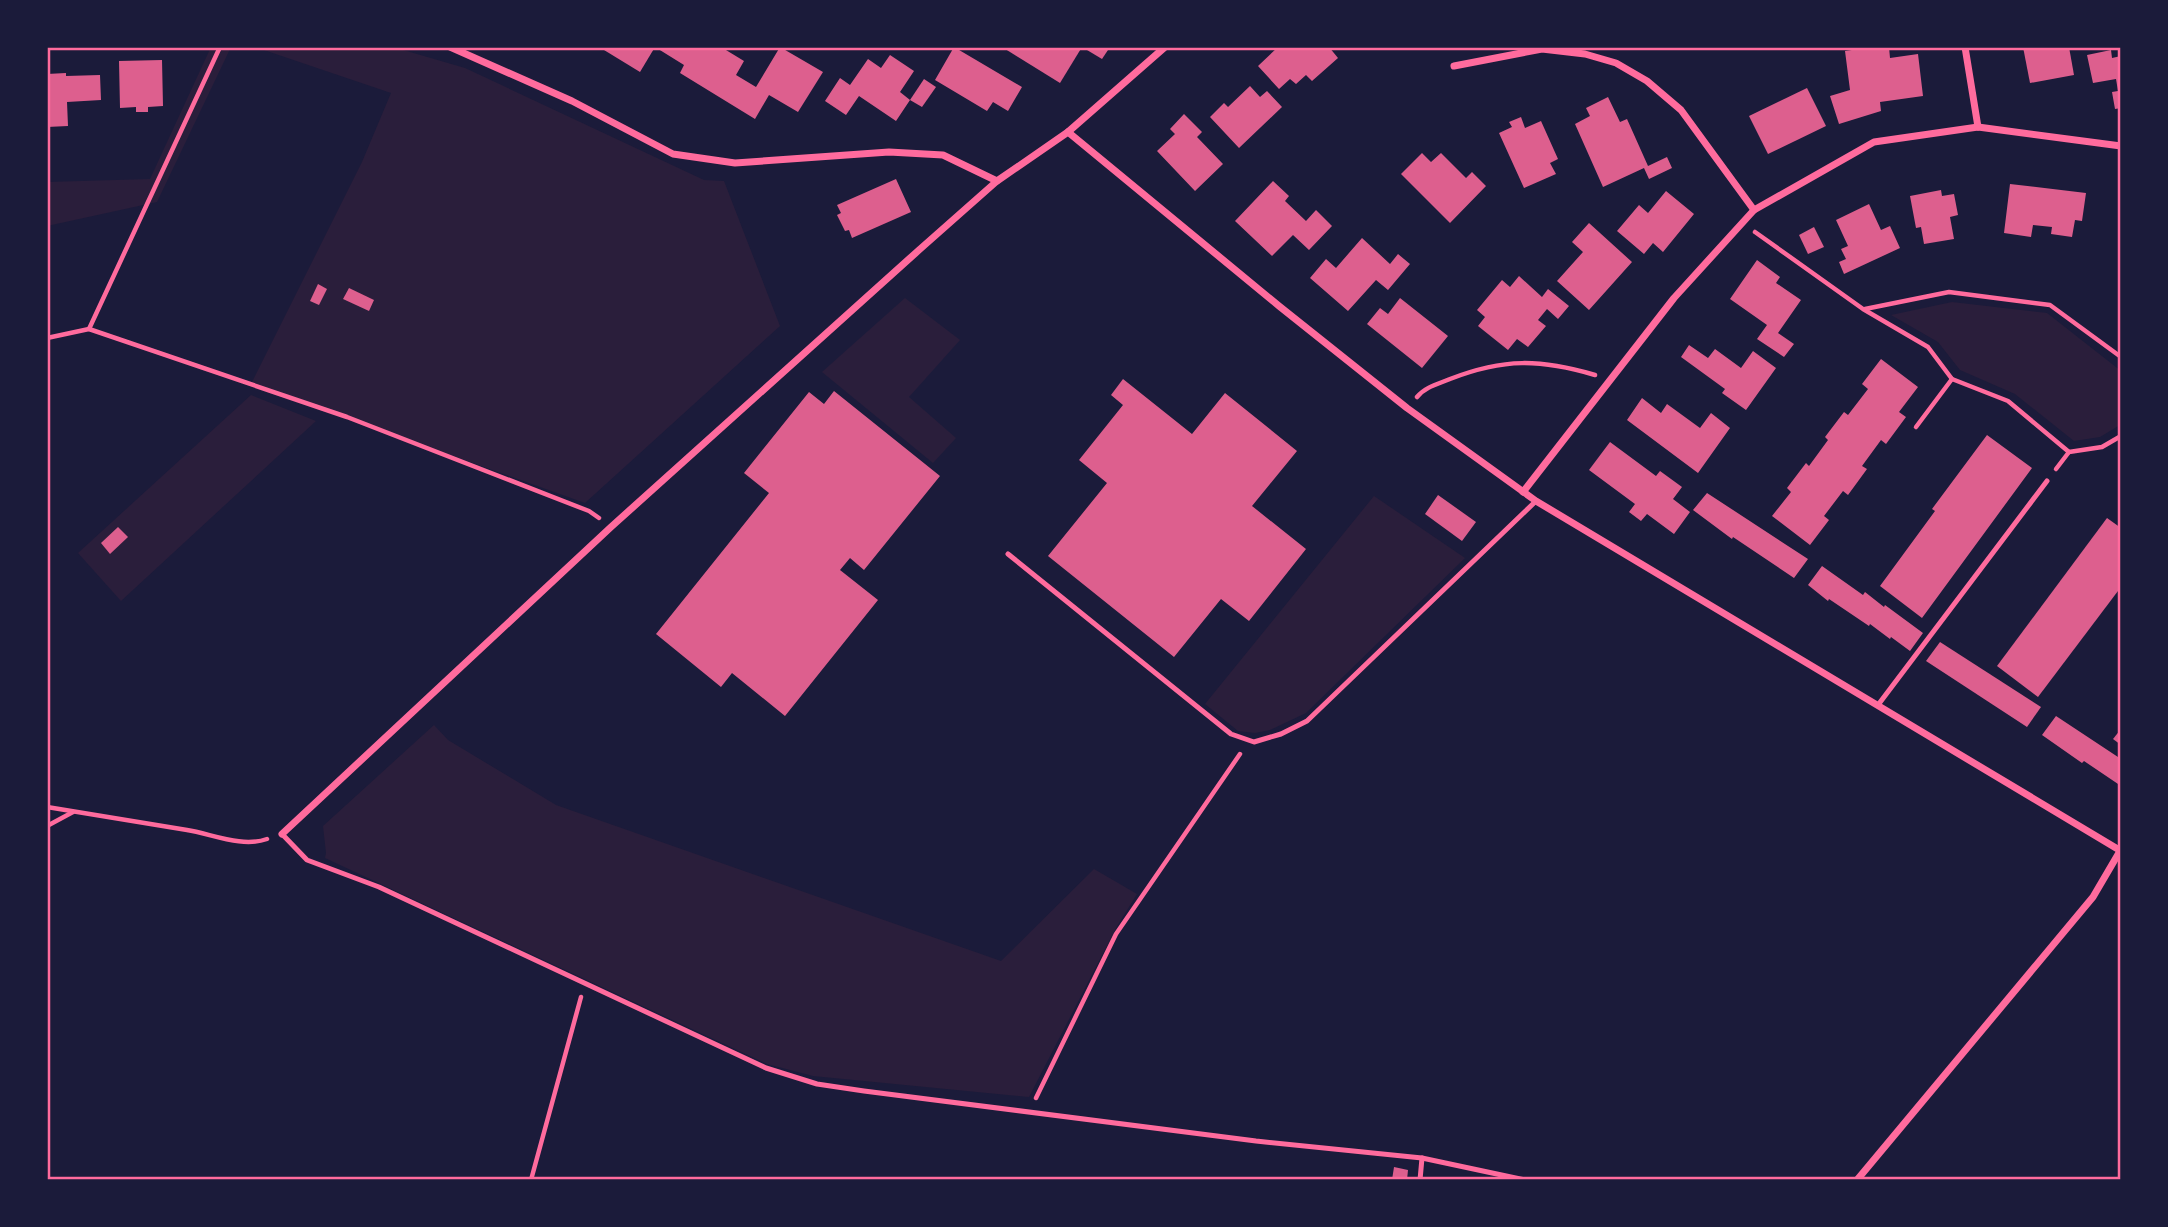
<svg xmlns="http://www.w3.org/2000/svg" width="2168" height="1227" viewBox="0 0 2168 1227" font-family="'Work Sans',sans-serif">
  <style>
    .green { fill: #2a1e3b }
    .building { fill: #dd5f8e }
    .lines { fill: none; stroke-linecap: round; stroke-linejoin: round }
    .path { stroke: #ff6b9d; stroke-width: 4.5 }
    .service { stroke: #ff6b9d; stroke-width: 5 }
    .minor { stroke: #ff6b9d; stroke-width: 7 }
    .neatline { fill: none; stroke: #ff6b9d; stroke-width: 2.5 }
  </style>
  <rect width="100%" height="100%" fill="#1b1b3a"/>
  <g class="green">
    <path d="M211,47H231L157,202L47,226V182L150,179Z"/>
    <path d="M255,47H393L465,68L704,180L724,181L780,326L585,503L251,384L362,162L391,93Z"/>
    <path d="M905,298L960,340L909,397L956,438L933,463L822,372Z"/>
    <path d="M1952,302L2047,313L2121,371L2120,425L2100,437L2074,441L2015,394L1960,370L1938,342L1891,315Z"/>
    <path d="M251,395L316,421L121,601L78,553Z"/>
    <path d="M1374,496L1465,558L1306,713L1270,730L1255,733L1238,731L1205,704Z"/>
    <path d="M434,725L448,740L556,805L1001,961L1094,869L1137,894L1116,928L1029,1097L813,1076L767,1064L325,858L326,853L323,826Z"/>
  </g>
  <g class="building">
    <path d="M606,47H655L640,72L604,50Z"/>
    <path d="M655,47H721L744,61L736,75L756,87L780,47L823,72L798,112L769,95L755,119L680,73L684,65Z"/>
    <path d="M954,47L1022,87L1008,111L993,102L987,111L935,80Z"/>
    <path d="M1002,47H1082L1060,83Z"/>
    <path d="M1082,47H1110L1102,59Z"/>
    <path d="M1278,47H1329L1338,58L1312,81L1306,75L1296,84L1290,79L1279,89L1258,66Z"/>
    <path d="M1872,47H1889L1890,58L1918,54L1923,96L1880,102L1881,111L1839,124L1830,96L1850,90L1845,51Z"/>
    <path d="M2023,47H2069L2074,75L2030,83Z"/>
    <path d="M2111,50L2112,58L2121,56V108L2115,109L2112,92L2118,91L2116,79L2093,83L2087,55Z"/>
    <path d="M890,55L914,71L900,92L910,100L896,121L859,96L846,115L825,101L840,78L850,85L868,59L881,68Z"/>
    <path d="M162,60L163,106L148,107V112H136V107L120,108L119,61Z"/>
    <path d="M66,73V76L100,75L101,100L67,102L68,126L47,127V74Z"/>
    <path d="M924,79L936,87L922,107L910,100Z"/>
    <path d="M1250,86L1260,97L1267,91L1282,107L1239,148L1210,117L1224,103L1228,107Z"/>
    <path d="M1807,88L1826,126L1768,154L1749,116Z"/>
    <path d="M1608,97L1620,122L1627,119L1648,166L1667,157L1672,168L1649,179L1644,168L1603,187L1575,124L1590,116L1586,108Z"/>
    <path d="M1184,114L1202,132L1197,137L1223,164L1195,191L1157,151L1175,134L1170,129Z"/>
    <path d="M1521,117L1525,128L1541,121L1558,159L1550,163L1556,174L1524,188L1499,133L1512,127L1509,122Z"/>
    <path d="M1422,153L1431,162L1441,153L1466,178L1472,172L1486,186L1450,223L1401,174Z"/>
    <path d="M896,179L911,212L852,238L849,230L845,231L837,215L841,213L837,205Z"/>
    <path d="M1273,181L1289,196L1285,201L1306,221L1316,210L1332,226L1309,250L1293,235L1272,256L1235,221Z"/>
    <path d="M2010,184L2086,193L2082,221L2075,220L2072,237L2051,234L2052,227L2033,225L2031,237L2004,233Z"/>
    <path d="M1941,190L1942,196L1954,194L1958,215L1950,217L1954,239L1924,244L1921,227L1916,228L1910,196Z"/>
    <path d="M1666,191L1694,214L1663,252L1653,243L1644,254L1617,231L1639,205L1648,213Z"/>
    <path d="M1869,204L1881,230L1890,226L1900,248L1844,274L1839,262L1846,259L1841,249L1848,246L1836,220Z"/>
    <path d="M1589,223L1632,262L1589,310L1557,281L1583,252L1572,242Z"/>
    <path d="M1814,227L1824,247L1808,254L1799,235Z"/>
    <path d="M1362,238L1390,264L1398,254L1410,264L1388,290L1376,280L1348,311L1310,278L1326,259L1336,268Z"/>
    <path d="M1757,260L1780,277L1776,283L1801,300L1778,333L1794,344L1784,357L1757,339L1767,325L1730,299Z"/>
    <path d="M1519,276L1542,297L1548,289L1569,306L1558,319L1547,309L1538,320L1546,326L1528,347L1517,339L1508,350L1478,326L1485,317L1477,310L1502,280L1510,287Z"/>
    <path d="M318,284L327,289L319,305L310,301Z"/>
    <path d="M349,288L374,300L369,311L343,299Z"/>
    <path d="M1400,298L1448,336L1422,368L1367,324L1380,308L1388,314Z"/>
    <path d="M1689,345L1708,358L1715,349L1741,368L1753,351L1776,368L1746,410L1722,393L1725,389L1681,357Z"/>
    <path d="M1881,359L1918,387L1899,412L1906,417L1886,444L1881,440L1862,466L1867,469L1848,495L1843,491L1824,516L1829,520L1810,545L1772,516L1791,492L1787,488L1806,463L1809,466L1828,440L1825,437L1844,412L1848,415L1868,389L1862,384Z"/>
    <path d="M1123,379L1192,434L1225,393L1297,451L1252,506L1306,549L1249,621L1221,599L1174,657L1048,556L1107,483L1079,460L1123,405L1111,395Z"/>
    <path d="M834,391L940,476L864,570L850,558L840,570L878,600L785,716L732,673L721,687L656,634L769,493L744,473L809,392L824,404Z"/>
    <path d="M1642,398L1661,413L1667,404L1700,428L1711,413L1730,428L1698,473L1627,420Z"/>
    <path d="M1987,435L2032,468L1922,618L1880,586L1935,511L1932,509Z"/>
    <path d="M1610,442L1656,476L1660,471L1682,487L1673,499L1690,512L1674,534L1647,514L1641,521L1629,512L1635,504L1589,470Z"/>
    <path d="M1707,493L1808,559L1794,578L1733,537L1732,539L1693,510Z"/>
    <path d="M1438,495L1476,522L1462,541L1425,514Z"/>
    <path d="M2107,518L2121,528V587L2038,697L1997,666Z"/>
    <path d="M118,527L128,537L110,554L101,543Z"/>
    <path d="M1822,566L1863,595L1865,592L1884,607L1885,605L1923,633L1910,651L1891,637L1890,639L1870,624L1869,626L1829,599L1828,601L1808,585Z"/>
    <path d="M1940,642L2041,707L2027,727L1926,661Z"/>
    <path d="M2056,716L2118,757L2121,753V786L2084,761L2082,763L2042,735Z"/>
    <path d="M2121,729V745L2113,739Z"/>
    <path d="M1394,1167L1408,1170L1407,1180H1392Z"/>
  </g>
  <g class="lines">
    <g class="path">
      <path d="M1755,232L1863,309L1928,347L1952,379L2008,401L2069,452"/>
      <path d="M1865,309L1949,292L2050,305L2121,357"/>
      <path d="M89,329L220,47"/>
      <path d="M47,338L89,329L347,417L589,511L599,518"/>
      <path d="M1417,397C1425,387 1438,384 1450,379C1504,358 1540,359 1595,375"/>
      <path d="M1916,427L1952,379"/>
      <path d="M2056,469L2069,452L2102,447L2121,436"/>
      <path d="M47,807C94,815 141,822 187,830C212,834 242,848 267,839"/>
      <path d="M47,826L73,812"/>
      <path d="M1036,1098L1116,934L1240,754"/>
      <path d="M531,1180L581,997"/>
    </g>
    <g class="service">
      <path d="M1008,554L1231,734L1254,742L1281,734L1307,721L1536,501"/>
      <path d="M1878,705L2047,481"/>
      <path d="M282,834L307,860L379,887L766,1068L817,1084L864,1091L1256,1141L1422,1158L1525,1180"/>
      <path d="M1420,1180L1422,1158"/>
    </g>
    <g class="minor">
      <path d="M450,47L572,101L673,154L735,163L889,152L943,155L997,181"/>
      <path d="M1965,47L1978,127"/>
      <path d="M1454,66L1542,49L1585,54L1616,63L1647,81L1681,110L1754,210"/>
      <path d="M1068,132L1279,306L1407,408L1536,501L2121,851"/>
      <path d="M1523,492L1674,298L1754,210L1874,142L1978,127L2121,146"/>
      <path d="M282,834L611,527L919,250L997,181L1068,132L1165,47"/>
      <path d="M1857,1180L2093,897L2120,851"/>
    </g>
  </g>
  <rect width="2168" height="1227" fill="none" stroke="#1b1b3a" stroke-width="98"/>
  <rect x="49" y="49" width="2070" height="1129" class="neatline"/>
</svg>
